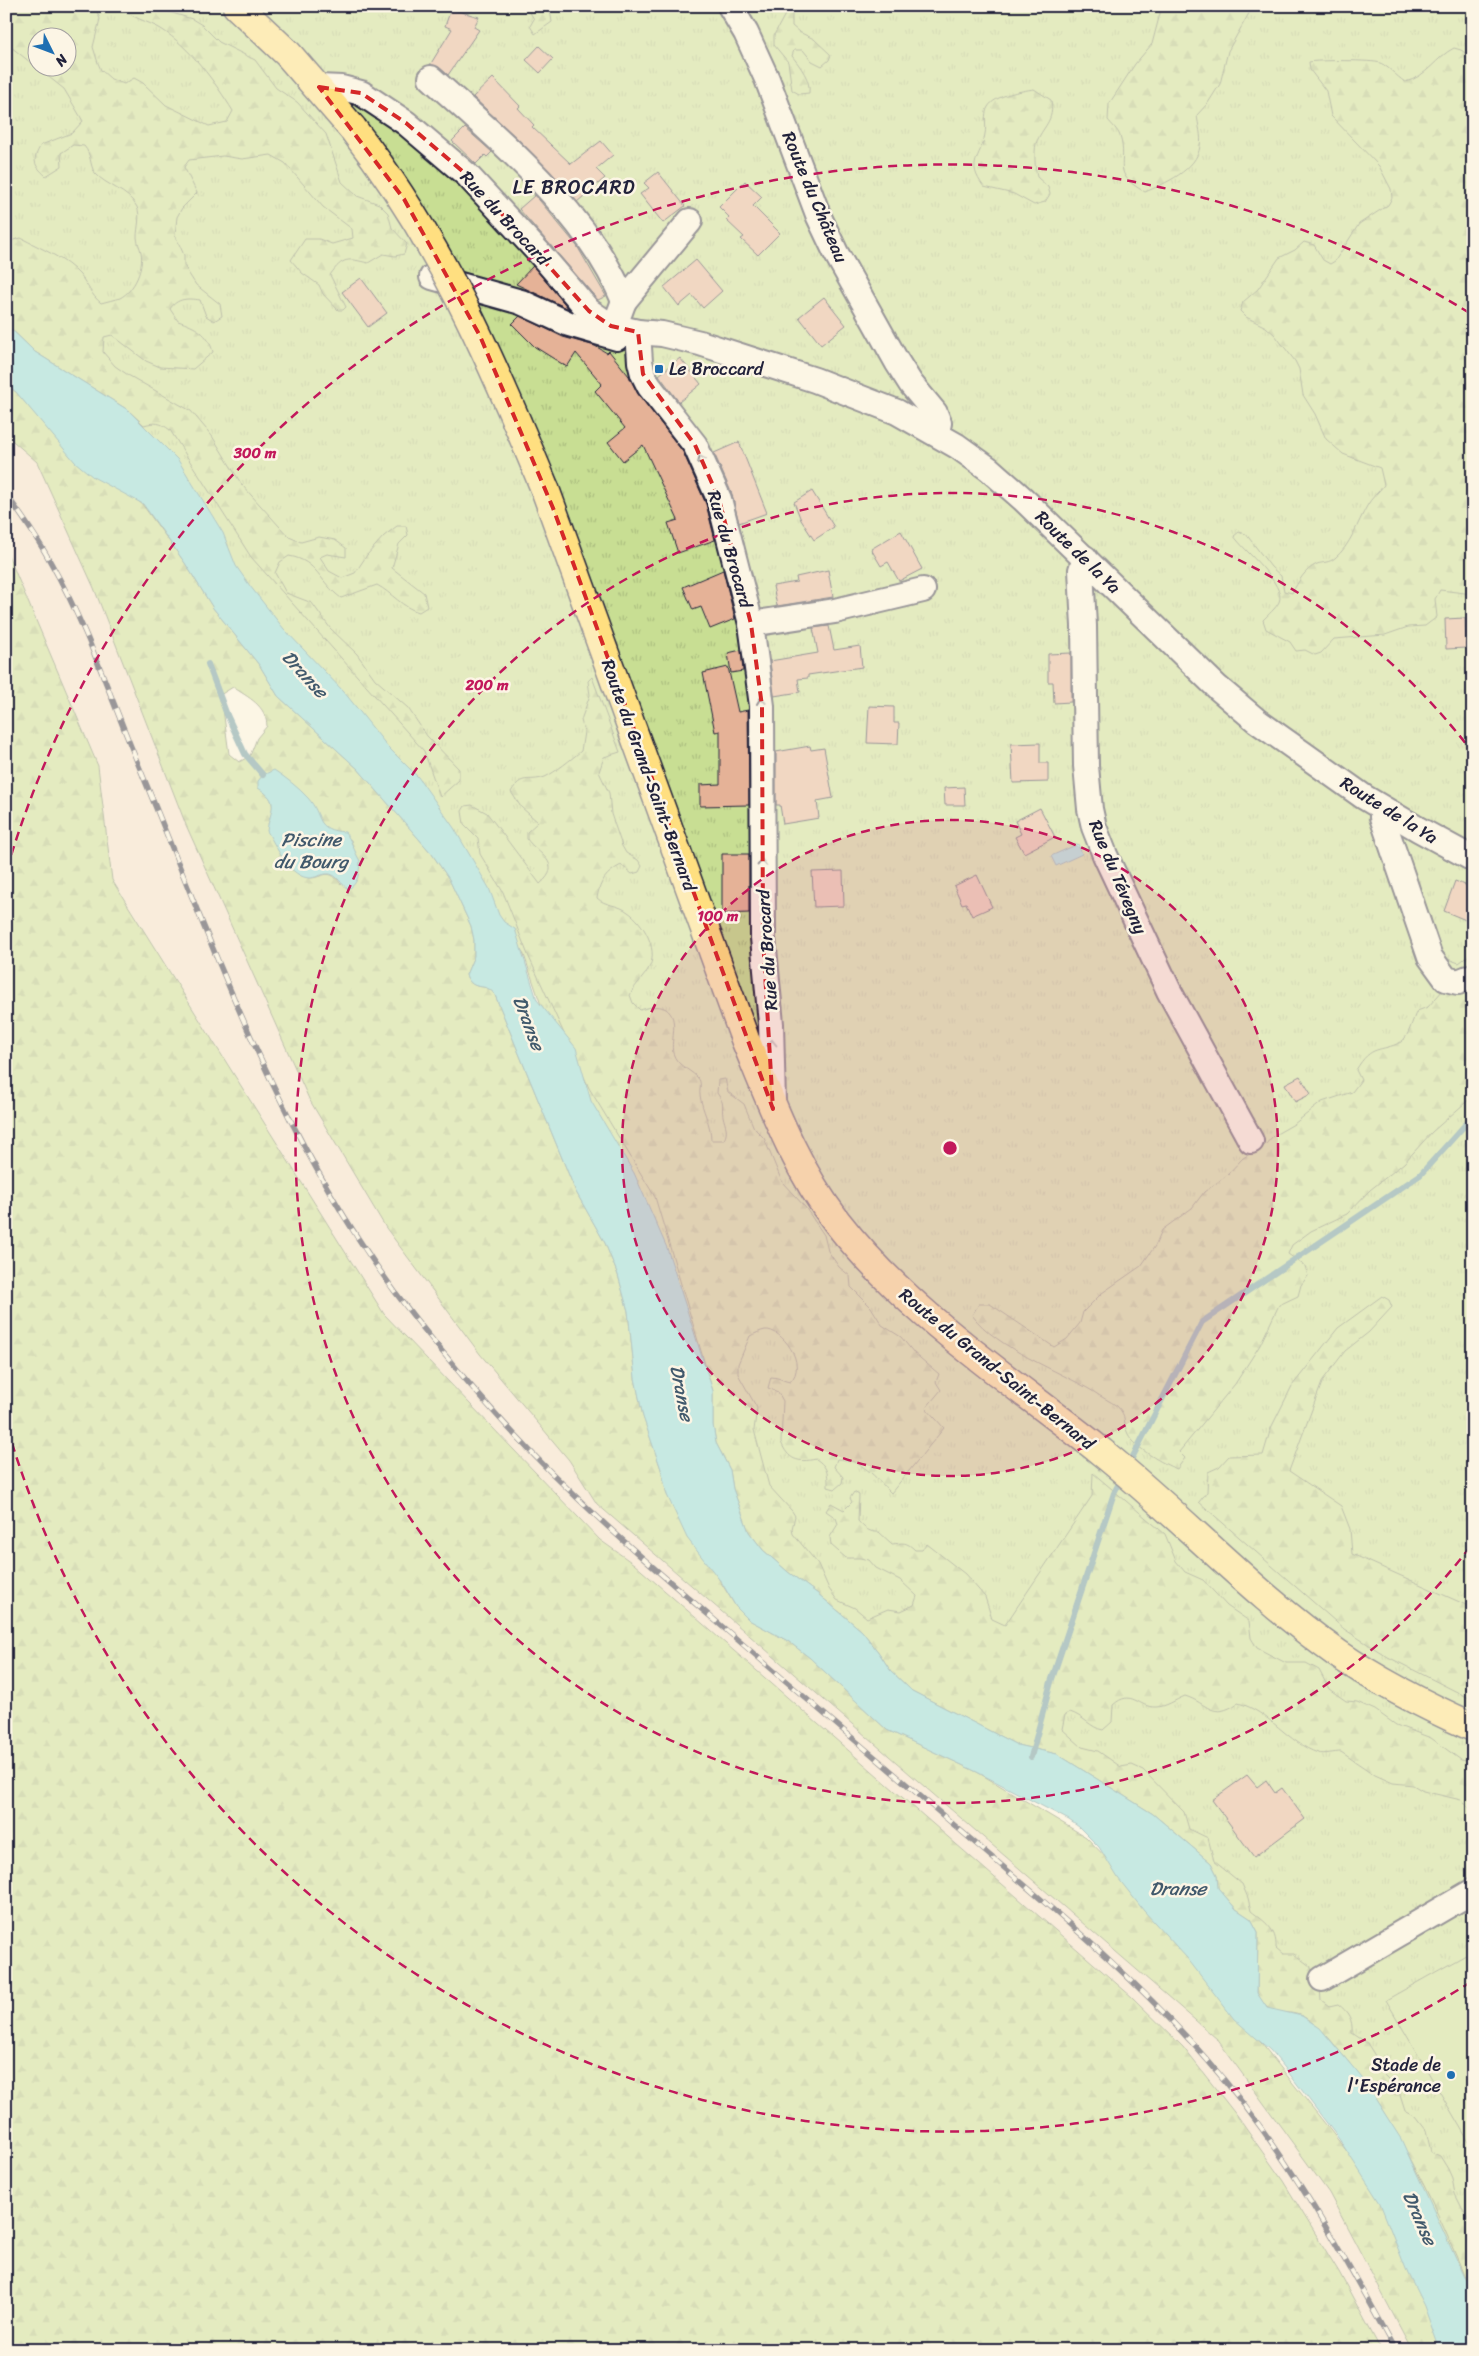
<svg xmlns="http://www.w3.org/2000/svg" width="1479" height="2356" viewBox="0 0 1479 2356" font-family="Sriracha,sans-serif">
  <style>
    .built { fill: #f5e1ce }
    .grass { fill: url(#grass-tufts); stroke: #758067; fill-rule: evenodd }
    .forest { fill: url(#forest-firs); stroke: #758067; fill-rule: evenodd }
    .pitch { fill: #c8de93; stroke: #758067 }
    .water { fill: #88dade; stroke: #5f909d }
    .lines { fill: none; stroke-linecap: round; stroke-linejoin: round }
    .stream { stroke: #5f909d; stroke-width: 6 }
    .building { fill: #e5b297; stroke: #22223b }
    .minor-casing { stroke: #22223b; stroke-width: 28 }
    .major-casing { stroke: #22223b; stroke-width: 31 }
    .minor { stroke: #fcf5e5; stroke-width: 24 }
    .major { stroke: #ffdf80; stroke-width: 28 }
    .rail-casing { stroke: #22223b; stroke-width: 5.5 }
    .rail { stroke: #fcf5e5; stroke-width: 4; stroke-dasharray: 11; stroke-linecap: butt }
    .major-bridge-casing { stroke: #22223b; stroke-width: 31; stroke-linecap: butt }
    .major-bridge { stroke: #ffdf80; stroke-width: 28 }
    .oneway { stroke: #9a9698 }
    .marked { fill: none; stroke: #d62828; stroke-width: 4; stroke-dasharray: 10 6; stroke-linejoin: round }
    .ring { fill: none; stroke: #c2185b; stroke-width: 2.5; stroke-dasharray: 9 6 }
    .poi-dot { fill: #1f6fb2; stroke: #fcf5e5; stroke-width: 2 }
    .labels { text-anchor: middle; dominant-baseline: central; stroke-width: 5; stroke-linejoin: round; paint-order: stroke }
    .street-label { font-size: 18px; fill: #22223b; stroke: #fcf5e5 }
    .poi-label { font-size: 18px; fill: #22223b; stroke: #fcf5e5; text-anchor: start }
    .water-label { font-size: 19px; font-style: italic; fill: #41596c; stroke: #fcf5e5 }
    .quarter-label { font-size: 20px; letter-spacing: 1px; fill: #22223b; stroke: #fcf5e5 }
    .centre { fill: #c2185b; stroke: #fcf5e5; stroke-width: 2.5 }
    .ring-label { font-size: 15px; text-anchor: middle; font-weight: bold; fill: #c2185b; stroke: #fcf5e5; stroke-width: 5; stroke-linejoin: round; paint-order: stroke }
  </style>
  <defs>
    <pattern id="grass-tufts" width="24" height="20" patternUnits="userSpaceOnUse" patternTransform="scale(1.25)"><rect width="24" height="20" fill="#c8de93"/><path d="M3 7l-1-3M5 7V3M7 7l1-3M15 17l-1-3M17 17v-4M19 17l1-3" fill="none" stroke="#acbe80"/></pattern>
    <pattern id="forest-firs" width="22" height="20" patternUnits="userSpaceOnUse" patternTransform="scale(1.25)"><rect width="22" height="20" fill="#c8de93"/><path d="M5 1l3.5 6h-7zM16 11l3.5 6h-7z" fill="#acbe80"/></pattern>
  </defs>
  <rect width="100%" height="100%" fill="#fcf5e5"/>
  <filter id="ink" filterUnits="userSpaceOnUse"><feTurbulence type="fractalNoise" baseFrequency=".02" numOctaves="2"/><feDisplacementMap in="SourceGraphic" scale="10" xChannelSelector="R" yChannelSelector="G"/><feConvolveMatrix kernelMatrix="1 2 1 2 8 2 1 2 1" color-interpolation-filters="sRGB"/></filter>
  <g filter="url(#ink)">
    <path class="built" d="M6,435L37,462L94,588L186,825L309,1099L386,1228L569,1460L597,1504L1217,2039L1329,2193L1412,2350H1381L1339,2272L1283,2181L1237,2116L1183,2047L1132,1997L634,1564L600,1540L384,1314L112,879L98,765L6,550Z"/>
    <path class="grass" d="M6,6H1473V2350L1389,2157L1147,1850L774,1602L681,1417L523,952L244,619L6,367ZM38,38H68V68H38Z"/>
    <g class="forest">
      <path d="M6,6L95,7L100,19L93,47L98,63L101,70L111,79L124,84L134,78L143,83L166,105L209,126L227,122L233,111C215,82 190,47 161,29C148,21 130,18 120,6L169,12L192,19L202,25L219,42L255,60L276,88L297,102L326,134L342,182L357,196L379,204L388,213L392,228L407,244L404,254L395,256L383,254L368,263C348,258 343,257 330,275L346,307L343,310H338L323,294L319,285L302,273L291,260L305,239H319L332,244L353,238L352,229L323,207L285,163L271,155L242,159L223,156L189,160L184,167L197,193L182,208L177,217L175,235L184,255V265L189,274L196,285L220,304L222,316L214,321L206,316L200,300C188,298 177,298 170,309L178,321C196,327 208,333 213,352L193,369L160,367L146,361L112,335L104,337L103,352L115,366L128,375L191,411L212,436L242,485L289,537L301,542L319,537L335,540L346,548V557L327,554L320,557L329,571L342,578L355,573L367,555L384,536L397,526H406L408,535L399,544L392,568L424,593L427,607L419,612C403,608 392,593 377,585L341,598C319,582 318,561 289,556L280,562L275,573L286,593L312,603L330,628L357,654L375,679L408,708L427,736L459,769V780L440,797L424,751L251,557L170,430C160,422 155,422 144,425L128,410L35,352L6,324V242L21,238C40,248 65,258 80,275C88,285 91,295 101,303C107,301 114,300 120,298C135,290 144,268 141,252C140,247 137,242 137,237C137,228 141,216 137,207C128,190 106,186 95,173C89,164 92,155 84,146L73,145L61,153L62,166L46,176C33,164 32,161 41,145L72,133L83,121L64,89L6,43ZM38,38H68V68H38Z"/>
      <path d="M526,6H545L550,10L552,22L535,34L530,26L534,19Z"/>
      <path d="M796,6L792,13V26L799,32L814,39L831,55L829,60L822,66L812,61L803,50H794L792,56C800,66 811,80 809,93L799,94L792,90L788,62L774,45V35L789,7Z"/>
      <path d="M1162,6H1253L1228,51L1220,84L1208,103L1197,115C1198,125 1202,136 1200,146C1197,170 1164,184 1145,192C1109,172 1129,165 1120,136C1118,130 1112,125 1108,120L1109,104L1135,64L1152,44Z"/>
      <path d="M1454,48L1461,50L1473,58V594L1440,590L1435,599L1437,617L1425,626L1408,627L1385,635L1334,639L1321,653L1315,655L1305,650L1296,651L1290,642L1266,629L1263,620C1268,615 1276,608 1279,602C1287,585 1243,550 1234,536L1239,532L1246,534L1271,567L1281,576L1284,591L1292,593C1299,581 1304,570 1317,564C1323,562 1329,563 1335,558C1350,546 1358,522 1367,506C1371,498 1379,492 1384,485L1380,468L1343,454L1326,439L1315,414L1303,395L1299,369L1295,361L1275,335L1266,327L1246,317L1240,311L1243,302L1258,289L1279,258L1295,250L1304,242L1314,245L1323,260L1330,264L1335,261L1359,224L1388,205L1392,198L1391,189L1379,166L1331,116L1326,91L1310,70L1309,62C1316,60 1374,60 1380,63C1388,66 1396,76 1405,82C1427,77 1436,57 1454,48Z"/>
      <path d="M1034,89L1051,100C1055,122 1042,126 1036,144C1034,153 1035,168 1037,177L1048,187L1050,194L1045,202L1034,205L1014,194L984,187C965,162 981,159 985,134C987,125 983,115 988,107C995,95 1021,91 1034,89Z"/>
      <path d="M6,384L16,392L63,446L142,504L185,563L213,608L260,666L278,696L358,769L432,854L449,879L471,926L474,940V956L466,975C474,994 485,980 495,995L576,1192L605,1243L618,1275L628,1311L635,1378L643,1416L661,1469L667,1495L736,1607L749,1620L788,1641L810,1658L887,1730L977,1772L1086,1837L1151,1904L1376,2188L1448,2350H1412L1329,2193L1217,2039L597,1504L569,1460L480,1354L386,1228L309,1099L186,825L94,588L37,462L6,435ZM233,687C249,698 266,705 267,726L257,738L250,756L239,762L229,754L223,709L219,702L220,695ZM281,775L308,799L323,826L330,831L351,840L353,850L360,861L341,884C326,863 320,884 303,876C283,867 276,841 268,824C272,813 276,804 267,794Z"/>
      <path d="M6,550L98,766L112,880L384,1314L600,1540L634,1564L1132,1997L1183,2047L1237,2116L1283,2181L1339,2272L1381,2350H6Z"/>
      <path d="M592,677L620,752L604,757L599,772L609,793L611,814L622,846L626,853L638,860L642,866L639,872L632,874L621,865C606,873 600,881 597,898C605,906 618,904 628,912C643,922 658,948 650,966C645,977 635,984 630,995L633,1003L640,1010C647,1008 658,1004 666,1009C680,1019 670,1039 673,1053C677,1066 688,1068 697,1077C703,1083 699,1088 700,1095C702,1111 711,1123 711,1140H724C729,1130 725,1126 723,1116C721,1104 726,1106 717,1093L718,1080L725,1079L728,1092L744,1104L754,1128L764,1138L782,1182L805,1207L824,1235L828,1251L839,1267L850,1276L851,1287L871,1307L882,1325L901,1337L914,1353L939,1374L936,1382L941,1390L926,1408L944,1428L891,1493C874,1476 863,1460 837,1459L834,1467L843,1477L842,1483L835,1489L828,1487C828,1474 828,1467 816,1459C798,1463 788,1460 781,1442L783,1401L778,1392L768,1388L771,1377C779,1377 783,1381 790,1382C809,1364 781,1328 765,1330C760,1331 754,1334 750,1336L738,1364V1374L757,1408L754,1430L769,1486L792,1511L795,1516L792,1529L793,1534L818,1564L829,1589L837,1600L855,1608L867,1618L888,1609L901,1611L914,1605L917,1596L900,1580L876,1568L869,1560L860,1558H846L831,1545L830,1537L838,1524L836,1518L826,1511L831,1503L844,1510L852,1502L850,1498L854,1492L859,1495L858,1521C864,1528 870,1533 879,1532L892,1544C903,1543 906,1541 915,1550H922L927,1544L965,1574L985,1597L992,1619L1005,1625L1092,1496L1093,1473L1165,1534L1176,1561L1185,1572L1203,1580L1227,1606L1249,1621L1251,1638L1257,1648L1286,1663H1306L1319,1670L1329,1689L1346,1701L1357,1702L1375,1710L1396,1725L1431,1738L1461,1760L1473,1762V1811L1461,1800L1423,1791L1413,1785L1393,1783L1375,1775L1341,1752C1334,1752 1324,1755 1318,1753C1288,1743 1269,1711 1238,1703C1212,1721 1208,1703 1185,1696C1175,1700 1166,1707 1156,1707C1138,1708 1132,1688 1113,1705L1112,1722L1103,1730C1091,1728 1083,1716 1070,1712L1065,1715L1062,1729L1082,1747L1098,1751L1121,1767L1132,1765L1143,1770L1184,1812L1189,1829L1208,1838L1214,1861L1242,1884L1248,1898L1251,1911C1265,1922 1277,1929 1276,1948L1283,1954H1294L1310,1966L1320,1987L1321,2000L1329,2006L1338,2004C1348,2012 1353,2019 1352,2033L1367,2043L1377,2059L1383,2074L1398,2089L1405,2111L1416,2117L1426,2130L1431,2152L1440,2156L1448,2169L1452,2178L1455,2194L1473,2230V2296C1437,2209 1398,2120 1337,2048C1328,2036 1317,2025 1304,2017C1284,2007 1270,2021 1257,1993L1258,1932L1251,1919L1236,1909L1218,1888L1217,1875L1211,1863L1153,1814L1057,1754L1017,1745L912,1691L890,1670L879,1653L862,1631L818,1594L788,1572L763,1550L749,1532L733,1489L730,1470L716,1443L713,1425V1391L655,1197L589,1088L528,955L503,892L480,854L478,838L464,824L462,811L465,806L472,805L487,813L540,884C565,863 537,854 527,839V832L538,822L521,807L511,792C522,773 528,783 545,777C554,773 573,758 581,751L584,732L581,720L590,695L588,681Z"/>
      <path d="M1473,952V962L1458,969L1448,966L1445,958L1459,963Z"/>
      <path d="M1473,986V1096L1432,1132L1404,1163L1370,1190L1347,1214L1311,1231L1292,1245L1288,1254L1305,1266L1308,1276L1301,1285L1298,1296L1279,1305L1260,1345L1235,1384L1179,1452L1185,1458L1177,1469C1163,1464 1135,1448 1128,1434C1122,1422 1128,1417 1117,1406C1110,1401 1101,1397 1094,1392C1058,1370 997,1349 972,1315L979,1304H990L1054,1347L1067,1339L1080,1323L1083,1312L1102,1293L1141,1266L1155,1246L1162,1230L1192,1208L1204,1192L1226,1176L1243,1158L1265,1145L1273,1136L1294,1124L1322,1102L1352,1092L1361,1080L1356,1070C1372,1043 1380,1053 1401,1042C1409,1037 1412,1020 1417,1011L1428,1007L1443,990Z"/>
      <path d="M1382,1296L1389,1300L1392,1307L1369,1332L1345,1351L1323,1380L1289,1471L1341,1506L1350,1529L1352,1554L1473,1608V1700L1388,1657L1344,1629L1199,1502L1207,1492L1208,1472L1219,1467L1229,1456L1263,1455L1271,1428L1292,1386L1338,1328Z"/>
    </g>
    <path class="pitch" d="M1473,1951V2149L1386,2000Z"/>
    <g class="water">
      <path d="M6,324L35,352L128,410L178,460L223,533L236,566L250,586L284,629L344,692L388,747L418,777L454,828L489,888L499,915L504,922L515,929L537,1000L576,1048L591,1101L634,1173L667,1248L713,1391V1425L716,1443L730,1470L733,1489L749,1532L763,1550L788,1572L818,1594L862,1631L879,1653L890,1670L912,1691L1017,1745L1057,1754L1153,1814L1211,1863L1217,1875L1218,1888L1236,1909L1251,1919L1258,1932L1257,1993L1267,2008L1302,2016L1320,2028L1362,2078L1401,2139L1473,2296V2350H1440L1424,2306L1408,2274L1380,2203L1339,2139L1285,2068L1270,2050L1234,2019L1187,1958L1144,1911L1118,1878L1099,1847L1079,1827L1069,1820L977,1772L887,1730L810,1658L788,1641L749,1620L736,1607L722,1583L687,1538L667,1495L661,1469L643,1417L635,1378L628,1311L618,1275L605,1243L576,1192L495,995C485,980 474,994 466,975L474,956V940L471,926L449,879L432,854L358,769L278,696L260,666L213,608L185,563L143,504L93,477L75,462L16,392L6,384Z"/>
      <path d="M274,770C286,778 298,787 308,798C324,816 314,830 345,832C352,841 354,851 360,861C359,872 359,884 348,889C342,885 337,875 330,874C324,873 317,877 311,878C290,879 276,846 267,831C270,809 281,802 258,788V781L263,775Z"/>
      <path d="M1078,844L1082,854L1056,866L1051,856Z"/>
    </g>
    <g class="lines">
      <g class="stream">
        <path d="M208,664L227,715L245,754L263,775"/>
        <path d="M1128,1466L1202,1322L1420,1175L1473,1116"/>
        <path d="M1031,1757L1051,1682L1114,1493L1122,1477"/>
      </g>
    </g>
    <g class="building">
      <path d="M451,9L479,17L474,27L479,30L448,75L440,68L430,65L452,29L445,26Z"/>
      <path d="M539,46L553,59L540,73L526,60Z"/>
      <path d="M493,78L520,106L518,108L534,125L532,127L571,164L601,141L613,155L596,169L605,178L577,202L522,143L473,97Z"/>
      <path d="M465,128L492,152L487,157L485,155L476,164L452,141Z"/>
      <path d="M658,172L685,206L663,223L640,194L649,188L644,183Z"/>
      <path d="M745,181L762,197L753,206L780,233L758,255L741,239L744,237L726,220L729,217L719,207Z"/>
      <path d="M535,195L577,246L606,296L598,300L519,209Z"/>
      <path d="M696,260L722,291L703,308L692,295L679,306L664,287Z"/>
      <path d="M533,266L569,309L516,284Z"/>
      <path d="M361,278L387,313L368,327L342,292Z"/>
      <path d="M824,297L846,325L821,345L799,317Z"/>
      <path d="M520,316L563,337L595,346L607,353L609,351L629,376L638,394L683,452L706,504L715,540L678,553L668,523L678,520L643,445L623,461L608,442L625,428L595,391L602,384L576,353L567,367L535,347L512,324Z"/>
      <path d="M680,358L701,384L679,402L659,375Z"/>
      <path d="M739,442L767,513L739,523L732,494L714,453Z"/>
      <path d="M812,491L834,527L814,540L801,520L794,502Z"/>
      <path d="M901,531L922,569L899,581L888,562L881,566L871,549Z"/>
      <path d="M723,570L735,619L710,629L701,607L693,610L683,587Z"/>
      <path d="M828,570L833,597L777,606L773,586L797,582L796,577Z"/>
      <path d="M1465,618L1466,648L1446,649L1445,619Z"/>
      <path d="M829,626L834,650L860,646L862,667L808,675V678L798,679L800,692L774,696L770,661L818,653L813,628Z"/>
      <path d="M741,650L743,671L731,673L728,653Z"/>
      <path d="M1071,653V702L1054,703L1053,682H1048V654Z"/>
      <path d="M728,667L738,712L748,710L749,805L700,806V785L720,784V731L715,732L703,673Z"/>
      <path d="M869,706L894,707V723H899L898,744L867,743Z"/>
      <path d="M1040,743V763H1048V782L1013,783L1011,744Z"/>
      <path d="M810,746L811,750L824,748L833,798L817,801L819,818L783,824L780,805H776V752Z"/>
      <path d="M964,787L965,805H945L944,788Z"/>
      <path d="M1040,808L1055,837L1024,853L1015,837L1021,834L1015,821Z"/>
      <path d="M722,854H749V913L722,914Z"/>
      <path d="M843,871L844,906L814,907L812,872Z"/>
      <path d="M977,875L992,907L972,916L966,903L962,904L954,886Z"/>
      <path d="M1455,881L1473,888V923L1444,911Z"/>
      <path d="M1300,1076L1311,1094L1295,1102L1285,1084Z"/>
      <path d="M1247,1775L1257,1787L1266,1780L1275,1793L1282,1788L1305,1819L1254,1857L1212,1800Z"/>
    </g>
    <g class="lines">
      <defs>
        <g id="minor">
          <path d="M730,6L746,33L767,79L819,217L836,253L897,362L911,384L935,413L939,423L937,433"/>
          <path d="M431,78C500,141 588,213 624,301L618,317L611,326"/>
          <path d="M319,87L342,88L361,93L406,123L467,175L541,255L589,311L611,326L638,332L662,334L700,343L815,380L897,412L957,446L989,469L1023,499L1218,688L1257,721L1364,797L1418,829L1473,859"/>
          <path d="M432,277L521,302L569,324L617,338"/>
          <path d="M624,301L690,221"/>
          <path d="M638,332L640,362L643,374L649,386L695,445L719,499L751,624L762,706L763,938L771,1024L773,1103"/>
          <path d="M1085,558L1081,570L1084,626L1086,766L1090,809L1094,827L1105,855L1169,991L1251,1141"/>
          <path d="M751,624L835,611L923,590"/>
          <path d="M1385,810L1382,817L1430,957L1446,979L1458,982L1473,976"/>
          <path d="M1322,1979L1473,1891"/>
        </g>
        <g id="major">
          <path d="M237,6L288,54L353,129"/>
          <path d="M545,489L745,1039C771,1102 795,1168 837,1222C910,1316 1012,1380 1104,1454C1183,1518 1254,1595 1338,1654C1380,1683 1426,1706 1473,1727"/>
        </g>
      </defs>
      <use href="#minor" class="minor-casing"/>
      <use href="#major" class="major-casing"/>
      <use href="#minor" class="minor"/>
      <use href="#major" class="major"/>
      <defs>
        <path id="rail" d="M6,494C22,516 38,539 51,563C86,625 109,693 136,759C216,952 284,1153 415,1318C462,1377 511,1434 565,1486C627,1547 694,1602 760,1659C829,1718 898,1777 967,1836C1051,1908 1137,1978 1209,2062C1285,2149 1340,2249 1395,2350"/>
      </defs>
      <use href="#rail" class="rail-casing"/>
      <use href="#rail" class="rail"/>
      <defs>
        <path id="major-bridge" d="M353,129C440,241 491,358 545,489"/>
      </defs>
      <use href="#major-bridge" class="major-bridge-casing"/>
      <use href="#major-bridge" class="major-bridge"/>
    </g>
    <defs><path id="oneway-chevron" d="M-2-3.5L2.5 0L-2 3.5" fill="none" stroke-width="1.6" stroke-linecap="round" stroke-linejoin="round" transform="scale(1.25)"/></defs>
    <g class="oneway">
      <use href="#oneway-chevron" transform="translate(701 459) rotate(-115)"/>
      <use href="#oneway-chevron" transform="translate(761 701) rotate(-96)"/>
      <use href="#oneway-chevron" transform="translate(762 863) rotate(-89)"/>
      <use href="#oneway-chevron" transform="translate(772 1043) rotate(-91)"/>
    </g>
  </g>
  <path d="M0 0H1479V2356H0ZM319,87L361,93L406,123L467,175L589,311L611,326L638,332L643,374L695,445L719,499L751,624L762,706L763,938L773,1109L553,508L480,336L404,199Z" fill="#fcf5e5" fill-opacity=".55" fill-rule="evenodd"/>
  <path class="marked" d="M319,87L361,93L406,123L467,175L589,311L611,326L638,332L643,374L695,445L719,499L751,624L762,706L763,938L773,1109L553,508L480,336L404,199Z"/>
  <circle cx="950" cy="1148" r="328" fill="#c2185b" fill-opacity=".12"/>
  <g class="ring">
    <circle cx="950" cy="1148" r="328"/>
    <path d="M1470 1547A655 655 0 1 1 1470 749"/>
    <path d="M1471 1982A983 983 0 0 1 7 1427M7 869A983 983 0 0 1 1471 314"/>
  </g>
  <g class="poi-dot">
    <rect x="654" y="364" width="10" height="10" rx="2.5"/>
    <circle cx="1451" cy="2075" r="5"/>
  </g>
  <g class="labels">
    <g class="street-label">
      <text transform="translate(815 197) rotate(67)">Route du Château</text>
      <text transform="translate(505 218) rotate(47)">Rue du Brocard</text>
      <text transform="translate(730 549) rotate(74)">Rue du Brocard</text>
      <text transform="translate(1078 552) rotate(44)">Route de la Ya</text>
      <text transform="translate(649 775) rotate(70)">Route du Grand-Saint-Bernard</text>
      <text transform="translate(1389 810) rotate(32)">Route de la Ya</text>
      <text transform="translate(1118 877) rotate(67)">Rue du Tévegny</text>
      <text transform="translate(767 950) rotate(-94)">Rue du Brocard</text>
      <text transform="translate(997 1369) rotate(39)">Route du Grand-Saint-Bernard</text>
    </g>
    <g class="poi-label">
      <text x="669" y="369">Le Broccard</text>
      <text x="1441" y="2065" text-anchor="end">Stade de<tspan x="1441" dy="21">l'Espérance</tspan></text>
    </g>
    <g class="water-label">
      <text transform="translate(305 674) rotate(47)">Dranse</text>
      <text x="311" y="839">Piscine<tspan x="311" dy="22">du Bourg</tspan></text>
      <text transform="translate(529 1023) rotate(69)">Dranse</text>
      <text transform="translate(682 1393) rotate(79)">Dranse</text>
      <text x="1178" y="1888">Dranse</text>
      <text transform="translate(1420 2218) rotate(66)">Dranse</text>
    </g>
    <g class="quarter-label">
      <text x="574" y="187">LE BROCARD</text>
    </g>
  </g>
  <circle cx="950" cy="1148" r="8" class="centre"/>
  <g class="ring-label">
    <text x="255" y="458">300 m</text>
    <text x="487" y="690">200 m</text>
    <text x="718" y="921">100 m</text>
  </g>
  <rect width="1479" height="2356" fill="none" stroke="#fcf5e5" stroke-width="25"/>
  <rect x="12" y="12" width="1454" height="2331" fill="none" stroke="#22223b" stroke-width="2" filter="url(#ink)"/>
  <g transform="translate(52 52) rotate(132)"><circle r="24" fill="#fcf5e5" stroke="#a5a1a1"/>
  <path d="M0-4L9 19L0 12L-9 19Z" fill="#1f6fb2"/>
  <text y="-8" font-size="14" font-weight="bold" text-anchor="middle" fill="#22223b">N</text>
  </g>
</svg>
